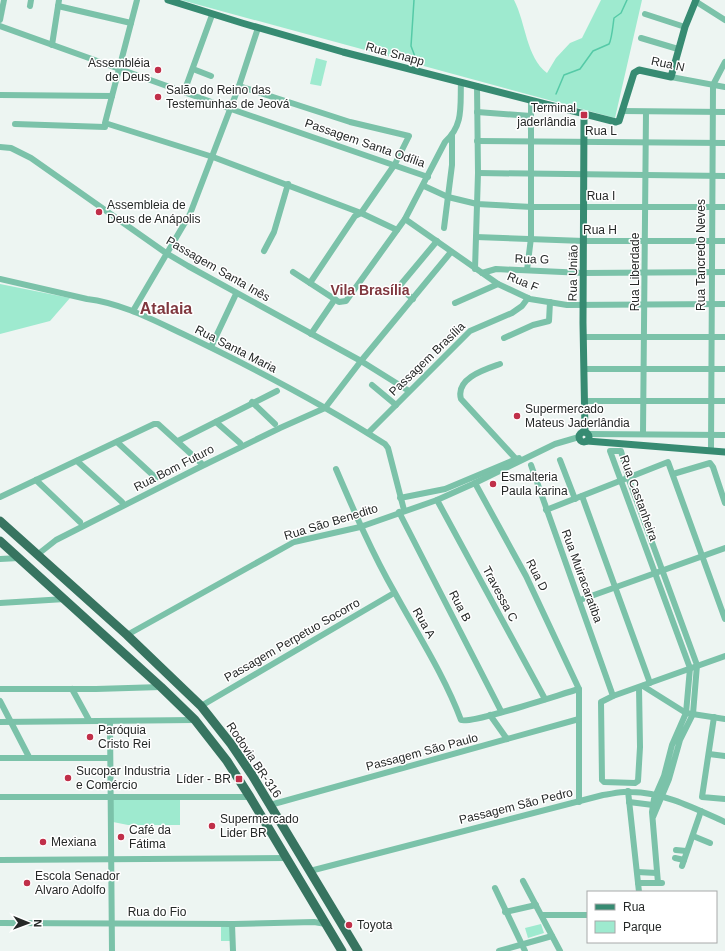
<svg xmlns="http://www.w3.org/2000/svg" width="725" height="951" viewBox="0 0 725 951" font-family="Arial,sans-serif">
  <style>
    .green { fill: #9eeacf }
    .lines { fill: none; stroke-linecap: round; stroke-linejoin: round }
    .stream { stroke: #55caa7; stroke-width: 1.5 }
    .minor { stroke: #7bc2a9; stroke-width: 6 }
    .major { stroke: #378b72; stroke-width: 7 }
    .highway { stroke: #377460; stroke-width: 9 }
    .poi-dot { fill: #c02f49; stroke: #fff; stroke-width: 1.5 }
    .labels { text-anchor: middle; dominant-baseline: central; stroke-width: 3; stroke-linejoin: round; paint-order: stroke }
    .street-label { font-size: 12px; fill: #252827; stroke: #fff }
    .poi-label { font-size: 12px; fill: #252827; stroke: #fff; text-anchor: start }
    .quarter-label { font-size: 14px; font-weight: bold; fill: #7f373e; stroke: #fff }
    .district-label { font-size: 16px; font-weight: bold; fill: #7f373e; stroke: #fff }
  </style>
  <rect width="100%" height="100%" fill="#edf5f2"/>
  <g class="green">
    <path d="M181,0H514C526,23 526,57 547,73L556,58L570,43L582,38L601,0H642L615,118Z"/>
    <path d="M316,58L327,61L321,86L310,84Z"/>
    <path d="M0,284L70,298L50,321L0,334Z"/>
    <path d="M113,799L180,800V825H128L113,822Z"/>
    <path d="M541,924L544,933L528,938L525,928Z"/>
    <rect x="221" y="927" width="10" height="14"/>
  </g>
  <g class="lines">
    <g class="stream">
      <path d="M414,0L411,46L417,62"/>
      <path d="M556,94L564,75L580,69L593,51L609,44C612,39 613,24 614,18L621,13L627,0"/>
    </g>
    <g class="minor">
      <path d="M137,0L105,123L213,157L361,213L397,230"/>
      <path d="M695,1L725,20"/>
      <path d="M30,6L31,0"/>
      <path d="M58,6L131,23"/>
      <path d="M645,14L685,27"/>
      <path d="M0,20L4,0"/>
      <path d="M0,26L231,109L428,177"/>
      <path d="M641,38L678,49"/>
      <path d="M52,45L59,0"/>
      <path d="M193,69L211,76"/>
      <path d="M671,77L725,87"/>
      <path d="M239,86L350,122L409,136L395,164L361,213L355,216L310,283"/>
      <path d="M184,92L212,15"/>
      <path d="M0,95L112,96"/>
      <path d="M622,111L725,112"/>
      <path d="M477,112L531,116"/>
      <path d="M15,124L105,127"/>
      <path d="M477,141L725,143"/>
      <path d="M0,147L11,148L31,158L166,253L188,266L361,361L409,391"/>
      <path d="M478,173L725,176"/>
      <path d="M424,186L448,197L477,204L532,207H725"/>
      <path d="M405,219L498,284L530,299L567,305L725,304"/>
      <path d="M444,228L452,165V135"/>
      <path d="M476,237L584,241H725"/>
      <path d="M264,251L274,232L288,184"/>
      <path d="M475,269L478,173L477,86"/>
      <path d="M527,270L531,238V101"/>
      <path d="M293,272L339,302L346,301L405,219L445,142C464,125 460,106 461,82"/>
      <path d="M482,273L496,269L584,273L725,272"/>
      <path d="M0,279L87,299C121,303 153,320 183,334C252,367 321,403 385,444L388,448L404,510"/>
      <path d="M413,299L400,288L402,283L437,241"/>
      <path d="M455,303L498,284"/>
      <path d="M133,311L190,214L239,86L258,28"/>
      <path d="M311,334L335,299"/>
      <path d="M583,337H725"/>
      <path d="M504,338L533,325L549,321L550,302"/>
      <path d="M211,347L236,294"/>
      <path d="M500,364C486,369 455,378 461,399L516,459"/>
      <path d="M584,369H725"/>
      <path d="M372,385L396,405"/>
      <path d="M584,401H725"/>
      <path d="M252,402L275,424"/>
      <path d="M216,422L240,443"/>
      <path d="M368,433L470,331L512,313L522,306L528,298"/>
      <path d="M643,433L646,112"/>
      <path d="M588,434L725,435"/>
      <path d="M178,441L277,391"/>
      <path d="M117,442L156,478"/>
      <path d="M711,450L713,85L725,62"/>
      <path d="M560,460L575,499"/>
      <path d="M77,461L122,502"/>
      <path d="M531,465L613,696"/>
      <path d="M336,469C354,511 372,553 395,593C418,635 444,675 461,720C472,724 561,694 579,689"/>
      <path d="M673,474L710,463L713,467L725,503"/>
      <path d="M36,480L80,522"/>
      <path d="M475,483L526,576L579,689V802"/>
      <path d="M582,496L650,683"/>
      <path d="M0,497L154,424H158L201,463"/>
      <path d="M400,498L445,489L519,458"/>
      <path d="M437,500L545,699"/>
      <path d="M546,510L668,462L725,619"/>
      <path d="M399,512L501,711"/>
      <path d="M37,555L56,540L196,469L280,428L325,408L361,361L451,252"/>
      <path d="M0,559L19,558"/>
      <path d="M580,600L725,548"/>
      <path d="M0,603L65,599"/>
      <path d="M127,635L294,542L360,527L437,500L475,483L555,444L579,437"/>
      <path d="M643,686L686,713L725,719"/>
      <path d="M639,687L640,747L638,781L635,783L604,782L602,780L601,702L613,696L725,656"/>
      <path d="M0,689H96L161,687"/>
      <path d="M72,689L89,720"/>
      <path d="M0,701L29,757"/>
      <path d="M201,706L394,593"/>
      <path d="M490,715L507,739"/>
      <path d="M714,717L702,797L725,799"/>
      <path d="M0,722L195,720"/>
      <path d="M110,722L112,951"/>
      <path d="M709,754L725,756"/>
      <path d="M0,758H110"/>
      <path d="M628,791L639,892"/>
      <path d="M0,797H250"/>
      <path d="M629,802L653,805"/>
      <path d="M270,805L579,719"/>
      <path d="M653,817L669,779L680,740L693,714L697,665L628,477L621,451H610L690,668L686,713L672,745L664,776L654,799L652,812L658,883"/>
      <path d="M693,836L710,843"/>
      <path d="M676,850L686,851"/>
      <path d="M675,858L684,860"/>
      <path d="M0,860L287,858"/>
      <path d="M682,866L701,811"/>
      <path d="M310,871L603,795C612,794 621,791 631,792C663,792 696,809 725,822"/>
      <path d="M637,872L657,873"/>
      <path d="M523,881L560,951"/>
      <path d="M638,883H662"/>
      <path d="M495,888L525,951"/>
      <path d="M505,912L536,905"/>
      <path d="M542,915H588"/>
      <path d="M0,923L234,924L314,922L326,924"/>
      <path d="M232,924L233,951"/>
      <path d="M499,951L552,936"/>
    </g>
    <g class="major">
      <path d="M168,0L242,23L343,52L616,122L619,121L634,73L639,70L671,77L685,27L696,0"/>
      <path d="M584,115L583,323L585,432"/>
      <circle cx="584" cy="437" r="5"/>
      <path d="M587,441L725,452"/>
    </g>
    <g class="highway">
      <path d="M0,521L127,635L201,706L231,744L252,775L358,951"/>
      <path d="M0,541L161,687L195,720L227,761L250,797L342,951"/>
    </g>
  </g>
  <g class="poi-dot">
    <circle cx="158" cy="70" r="4"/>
    <circle cx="158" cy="97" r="4"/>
    <rect x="580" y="111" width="8" height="8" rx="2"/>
    <circle cx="99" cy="212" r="4"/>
    <circle cx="517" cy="416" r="4"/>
    <circle cx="493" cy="484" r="4"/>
    <circle cx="90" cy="737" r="4"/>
    <circle cx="68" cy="778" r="4"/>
    <rect x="235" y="775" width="8" height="8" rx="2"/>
    <circle cx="212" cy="826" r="4"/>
    <circle cx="121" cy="837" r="4"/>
    <circle cx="43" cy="842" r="4"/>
    <circle cx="27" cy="883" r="4"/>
    <circle cx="349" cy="925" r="4"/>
  </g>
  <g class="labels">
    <g class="street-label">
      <text transform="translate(395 54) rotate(15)">Rua Snapp</text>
      <text transform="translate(668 64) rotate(12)">Rua N</text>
      <text x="601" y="131">Rua L</text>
      <text transform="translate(365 143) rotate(19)">Passagem Santa Odília</text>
      <text x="601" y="196">Rua I</text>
      <text x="600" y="230">Rua H</text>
      <text transform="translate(701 255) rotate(-90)">Rua Tancredo Neves</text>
      <text transform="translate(532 259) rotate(2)">Rua G</text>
      <text transform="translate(218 269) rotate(30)">Passagem Santa Inês</text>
      <text transform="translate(635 272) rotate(-90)">Rua Liberdade</text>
      <text transform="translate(573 273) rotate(-89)">Rua União</text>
      <text transform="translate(523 282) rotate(22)">Rua F</text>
      <text transform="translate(236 349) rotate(27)">Rua Santa Maria</text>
      <text transform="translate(427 359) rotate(-44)">Passagem Brasília</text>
      <text transform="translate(174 468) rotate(-27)">Rua Bom Futuro</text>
      <text transform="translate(639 498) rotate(70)">Rua Castanheira</text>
      <text transform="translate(331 522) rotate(-17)">Rua São Benedito</text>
      <text transform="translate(537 575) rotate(63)">Rua D</text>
      <text transform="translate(582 576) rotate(70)">Rua Muiracaratiba</text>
      <text transform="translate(500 594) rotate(62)">Travessa C</text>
      <text transform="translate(460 606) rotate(62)">Rua B</text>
      <text transform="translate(424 623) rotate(60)">Rua A</text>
      <text transform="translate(292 640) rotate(-30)">Passagem Perpetuo Socorro</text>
      <text transform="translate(422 752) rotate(-15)">Passagem São Paulo</text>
      <text transform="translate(254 760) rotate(56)">Rodovia BR-316</text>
      <text transform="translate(516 806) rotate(-14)">Passagem São Pedro</text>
      <text x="157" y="912">Rua do Fio</text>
    </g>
    <g class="poi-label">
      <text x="150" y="63" text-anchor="end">Assembléia<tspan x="150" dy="14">de Deus</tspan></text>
      <text x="166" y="90">Salão do Reino das<tspan x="166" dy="14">Testemunhas de Jeová</tspan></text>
      <text x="576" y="108" text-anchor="end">Terminal<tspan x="576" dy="14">jaderlândia</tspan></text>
      <text x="107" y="205">Assembleia de<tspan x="107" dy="14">Deus de Anápolis</tspan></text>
      <text x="525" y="409">Supermercado<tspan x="525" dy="14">Mateus Jaderlândia</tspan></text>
      <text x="501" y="477">Esmalteria<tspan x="501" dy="14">Paula karina</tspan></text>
      <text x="98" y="730">Paróquia<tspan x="98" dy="14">Cristo Rei</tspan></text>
      <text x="76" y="771">Sucopar Industria<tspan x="76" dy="14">e Comércio</tspan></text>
      <text x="231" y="779" text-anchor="end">Líder - BR</text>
      <text x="220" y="819">Supermercado<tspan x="220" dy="14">Lider BR</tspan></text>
      <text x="129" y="830">Café da<tspan x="129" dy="14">Fátima</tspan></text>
      <text x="51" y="842">Mexiana</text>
      <text x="35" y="876">Escola Senador<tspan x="35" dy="14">Alvaro Adolfo</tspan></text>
      <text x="357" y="925">Toyota</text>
    </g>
    <g class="quarter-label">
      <text x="370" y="290">Vila Brasília</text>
    </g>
    <g class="district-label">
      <text x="166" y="308">Atalaia</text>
    </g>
  </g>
  <rect x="587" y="891" width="130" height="52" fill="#ffffff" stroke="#a8a9a9"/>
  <rect x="595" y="904" width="20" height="6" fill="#378b72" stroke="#a8a9a9"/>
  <text x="623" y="911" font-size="12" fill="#252827">Rua</text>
  <rect x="595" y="921" width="20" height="12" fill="#9eeacf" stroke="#a8a9a9"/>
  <text x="623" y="931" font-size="12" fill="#252827">Parque</text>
  <g transform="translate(28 923) rotate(91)" stroke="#ffffff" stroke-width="3" paint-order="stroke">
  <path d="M0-3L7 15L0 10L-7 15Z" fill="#252827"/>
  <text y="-6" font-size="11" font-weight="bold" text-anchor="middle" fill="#252827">N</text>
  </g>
</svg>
